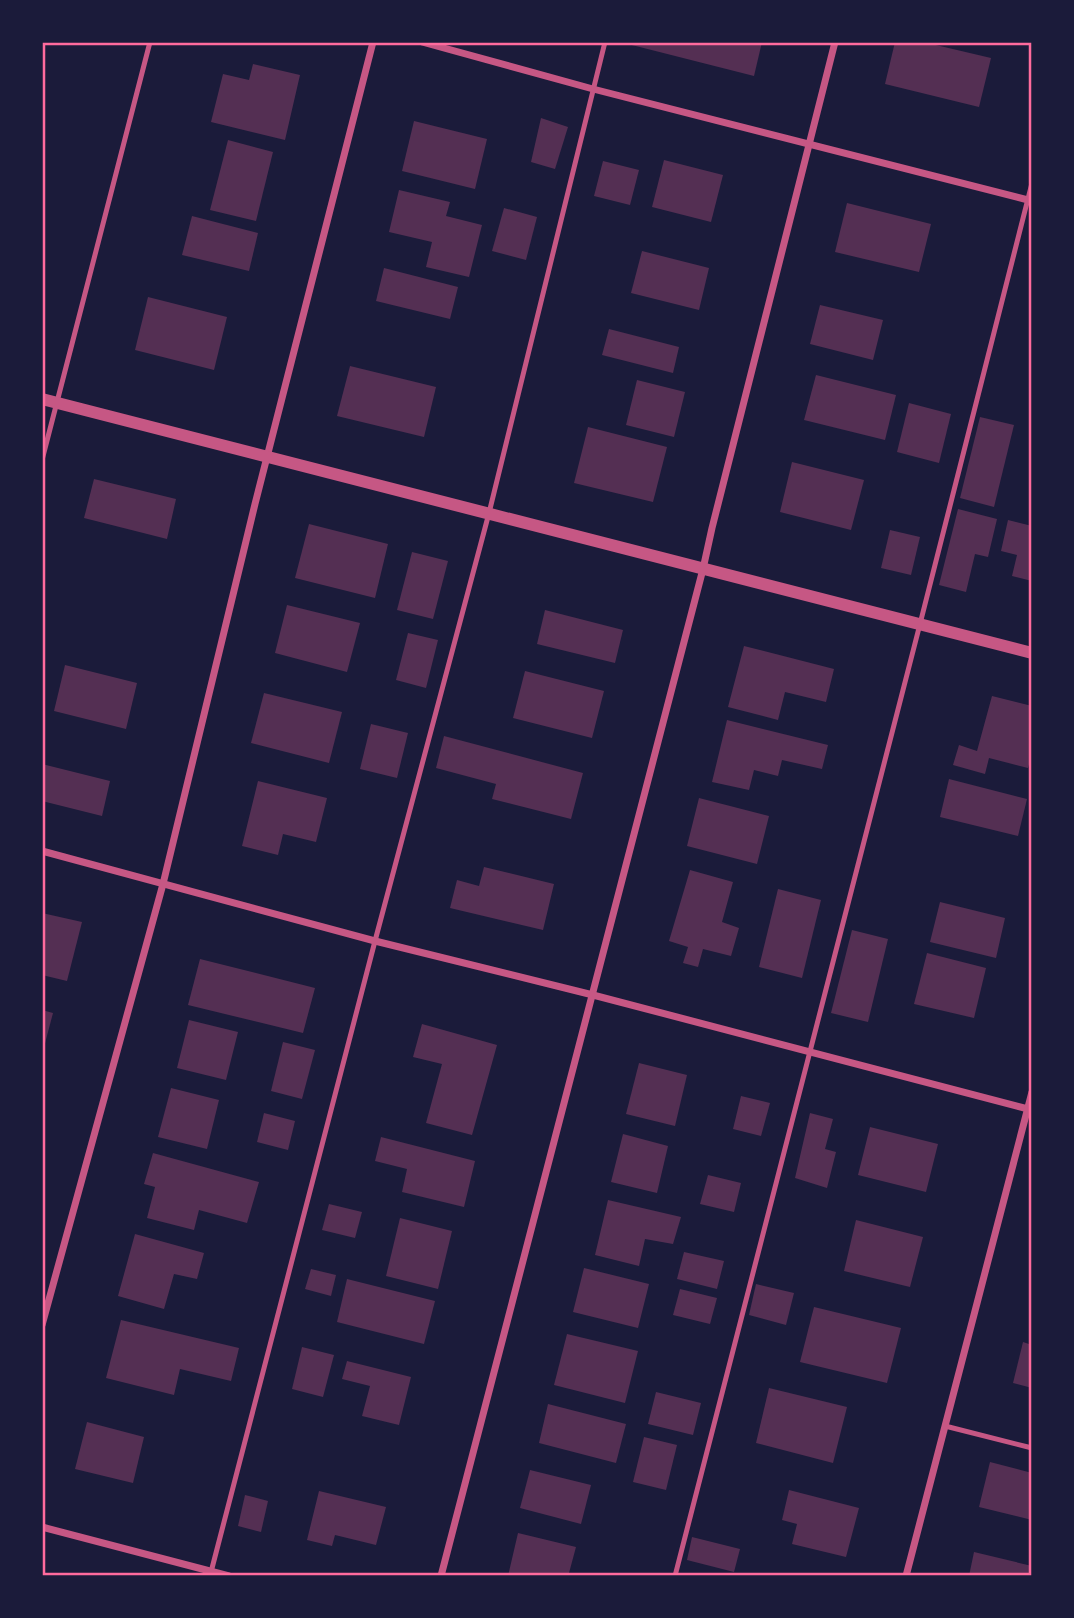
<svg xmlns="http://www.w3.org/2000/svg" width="1074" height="1618" viewBox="0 0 1074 1618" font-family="'Varela Round',sans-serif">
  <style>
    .building { fill: #542f53 }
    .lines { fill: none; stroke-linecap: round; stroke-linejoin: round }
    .service { stroke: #c65784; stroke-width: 5 }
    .minor { stroke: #c65784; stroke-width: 7 }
    .tertiary { stroke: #c65784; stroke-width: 12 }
    .neatline { fill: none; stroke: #ff6b9d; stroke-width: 2.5 }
  </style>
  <rect width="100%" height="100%" fill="#1b1b3a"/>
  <g class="building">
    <path d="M620,42H762L754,76Z"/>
    <path d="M895,42H923L991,58L979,107L885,84Z"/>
    <path d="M253,64L300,75L285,140L211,122L223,74L249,80Z"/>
    <path d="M541,118L568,127L555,169L531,162Z"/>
    <path d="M414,121L487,139L475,189L402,171Z"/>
    <path d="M228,140L273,152L256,221L210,210Z"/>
    <path d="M664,160L723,175L711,222L652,207Z"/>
    <path d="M603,161L639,170L630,205L594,196Z"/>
    <path d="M399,190L450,202L446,216L482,225L469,277L426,267L432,242L389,232Z"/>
    <path d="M847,203L931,224L919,272L835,252Z"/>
    <path d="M504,208L537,217L526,260L492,251Z"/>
    <path d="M192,216L258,233L249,271L182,255Z"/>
    <path d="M642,251L709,268L699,310L631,293Z"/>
    <path d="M384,268L458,287L450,319L376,301Z"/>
    <path d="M148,297L227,317L214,370L135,350Z"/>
    <path d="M820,305L883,320L873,360L810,344Z"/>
    <path d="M609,329L679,347L673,373L602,355Z"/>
    <path d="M350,366L436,387L424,437L337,416Z"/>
    <path d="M816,375L896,395L885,440L804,420Z"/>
    <path d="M637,380L685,392L674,437L626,425Z"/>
    <path d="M909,403L951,414L939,463L897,452Z"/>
    <path d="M980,417L1014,425L994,507L960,498Z"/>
    <path d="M588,427L667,447L653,502L574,483Z"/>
    <path d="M792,462L864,480L851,530L780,512Z"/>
    <path d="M94,479L176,499L167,539L84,518Z"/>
    <path d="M958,509L997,519L988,557L975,554L966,592L939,585Z"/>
    <path d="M1008,520L1032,526V581L1012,576L1017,555L1001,551Z"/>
    <path d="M309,524L388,544L375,598L295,578Z"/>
    <path d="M890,530L920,537L911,575L881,568Z"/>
    <path d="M412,552L448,561L433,619L397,610Z"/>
    <path d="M287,605L360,623L347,672L275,653Z"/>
    <path d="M545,610L623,630L615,663L537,644Z"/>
    <path d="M408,633L438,640L426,688L396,680Z"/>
    <path d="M744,646L834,669L826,702L785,692L778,720L728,707Z"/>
    <path d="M65,665L137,683L126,729L54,711Z"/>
    <path d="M525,671L604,691L592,738L513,718Z"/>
    <path d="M264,693L342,712L329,763L251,743Z"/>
    <path d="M992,696L1032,706V754L1028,768L989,758L985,774L953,765L959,745L977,751Z"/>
    <path d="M727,720L828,745L822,769L782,760L778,776L754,770L749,790L712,782Z"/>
    <path d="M371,724L408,733L397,778L360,769Z"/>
    <path d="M444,736L583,773L571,819L492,799L496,784L436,768Z"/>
    <path d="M42,764L110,781L102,816L42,801Z"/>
    <path d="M949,779L1027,799L1018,836L940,817Z"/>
    <path d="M258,781L327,798L316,842L283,834L278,855L242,846Z"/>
    <path d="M699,798L769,816L757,864L687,846Z"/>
    <path d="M484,867L554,884L543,930L450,908L457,880L479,886Z"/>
    <path d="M690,870L733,882L722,922L739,928L731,956L703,949L698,967L683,963L688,947L669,941Z"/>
    <path d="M778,889L821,900L802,978L759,967Z"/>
    <path d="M940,902L1005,918L996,958L930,942Z"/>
    <path d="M42,913L82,922L67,981L42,975Z"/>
    <path d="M852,930L888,939L868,1022L831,1013Z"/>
    <path d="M927,953L986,968L974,1018L914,1004Z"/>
    <path d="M200,959L315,988L303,1033L188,1005Z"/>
    <path d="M42,1010L53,1013L43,1051H42Z"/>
    <path d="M189,1020L238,1032L226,1080L177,1068Z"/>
    <path d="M422,1024L497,1045L472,1135L426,1123L442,1064L413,1057Z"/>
    <path d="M283,1042L315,1050L302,1099L271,1091Z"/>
    <path d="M639,1063L687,1075L675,1126L626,1114Z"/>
    <path d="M171,1088L219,1100L207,1149L158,1137Z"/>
    <path d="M741,1096L770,1103L761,1136L733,1129Z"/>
    <path d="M264,1113L295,1121L288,1150L257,1142Z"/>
    <path d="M810,1113L833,1119L825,1149L836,1152L827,1188L795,1178Z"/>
    <path d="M870,1127L938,1144L926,1192L858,1175Z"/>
    <path d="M623,1134L668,1146L657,1193L611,1182Z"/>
    <path d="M381,1137L475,1161L464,1207L402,1192L407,1169L375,1161Z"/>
    <path d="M153,1153L259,1182L247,1223L199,1210L194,1230L147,1218L155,1187L144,1184Z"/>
    <path d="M708,1175L741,1183L734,1212L700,1204Z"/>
    <path d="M608,1200L681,1217L673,1244L645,1239L639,1266L595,1255Z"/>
    <path d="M329,1204L362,1212L355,1238L322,1230Z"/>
    <path d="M400,1218L452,1231L438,1289L386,1276Z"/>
    <path d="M856,1220L923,1237L910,1287L844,1271Z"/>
    <path d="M135,1234L204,1253L197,1279L174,1274L164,1309L118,1296Z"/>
    <path d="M684,1252L724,1261L717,1289L677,1279Z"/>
    <path d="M584,1268L649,1284L638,1328L573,1312Z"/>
    <path d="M311,1269L336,1275L331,1296L305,1289Z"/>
    <path d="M347,1279L435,1301L424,1344L337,1322Z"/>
    <path d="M756,1284L794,1293L786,1325L749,1315Z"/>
    <path d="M680,1289L717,1298L710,1324L673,1315Z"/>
    <path d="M814,1307L901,1328L887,1383L800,1362Z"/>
    <path d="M121,1320L239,1348L231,1381L180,1369L174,1395L106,1378Z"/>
    <path d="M567,1334L638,1351L625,1403L554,1385Z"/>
    <path d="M1023,1342L1032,1345V1388L1013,1383Z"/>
    <path d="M302,1347L334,1355L323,1397L292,1389Z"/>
    <path d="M347,1361L411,1377L399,1425L362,1416L370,1386L342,1379Z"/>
    <path d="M769,1388L847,1407L833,1463L756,1443Z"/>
    <path d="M656,1392L701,1403L693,1435L648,1424Z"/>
    <path d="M548,1404L626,1424L616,1463L539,1443Z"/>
    <path d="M87,1422L144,1437L133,1483L75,1469Z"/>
    <path d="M644,1437L677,1445L666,1490L633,1482Z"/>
    <path d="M990,1462L1032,1473V1520L979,1507Z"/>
    <path d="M530,1470L591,1485L581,1524L520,1508Z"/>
    <path d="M789,1490L859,1508L846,1557L792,1544L797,1524L782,1520Z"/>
    <path d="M319,1491L386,1507L376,1545L335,1535L332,1546L307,1540Z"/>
    <path d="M245,1495L268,1501L261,1532L238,1526Z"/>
    <path d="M518,1533L576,1547L569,1573L578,1576H508Z"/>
    <path d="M692,1537L740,1549L734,1572L687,1560Z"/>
    <path d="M974,1552L1032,1566V1576H969Z"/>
  </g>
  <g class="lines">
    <g class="service">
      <path d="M42,460L150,42"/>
      <path d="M945,1426L1032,1448"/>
      <path d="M210,1576L375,941L489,513L605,42"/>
      <path d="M675,1576L920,624L1032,183"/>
    </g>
    <g class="minor">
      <path d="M422,42L593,89L1032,201"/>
      <path d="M42,851L375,941L593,995L1032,1110"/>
      <path d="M42,1325L163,884L255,504L373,42"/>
      <path d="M42,1527L229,1576"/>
      <path d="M441,1576L703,569L712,528L835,42"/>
      <path d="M906,1576L1032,1092"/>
    </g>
    <path class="tertiary" d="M42,399L1032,653"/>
  </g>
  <rect width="1074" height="1618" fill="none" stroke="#1b1b3a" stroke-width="88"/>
  <rect x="44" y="44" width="986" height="1530" class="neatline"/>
</svg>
